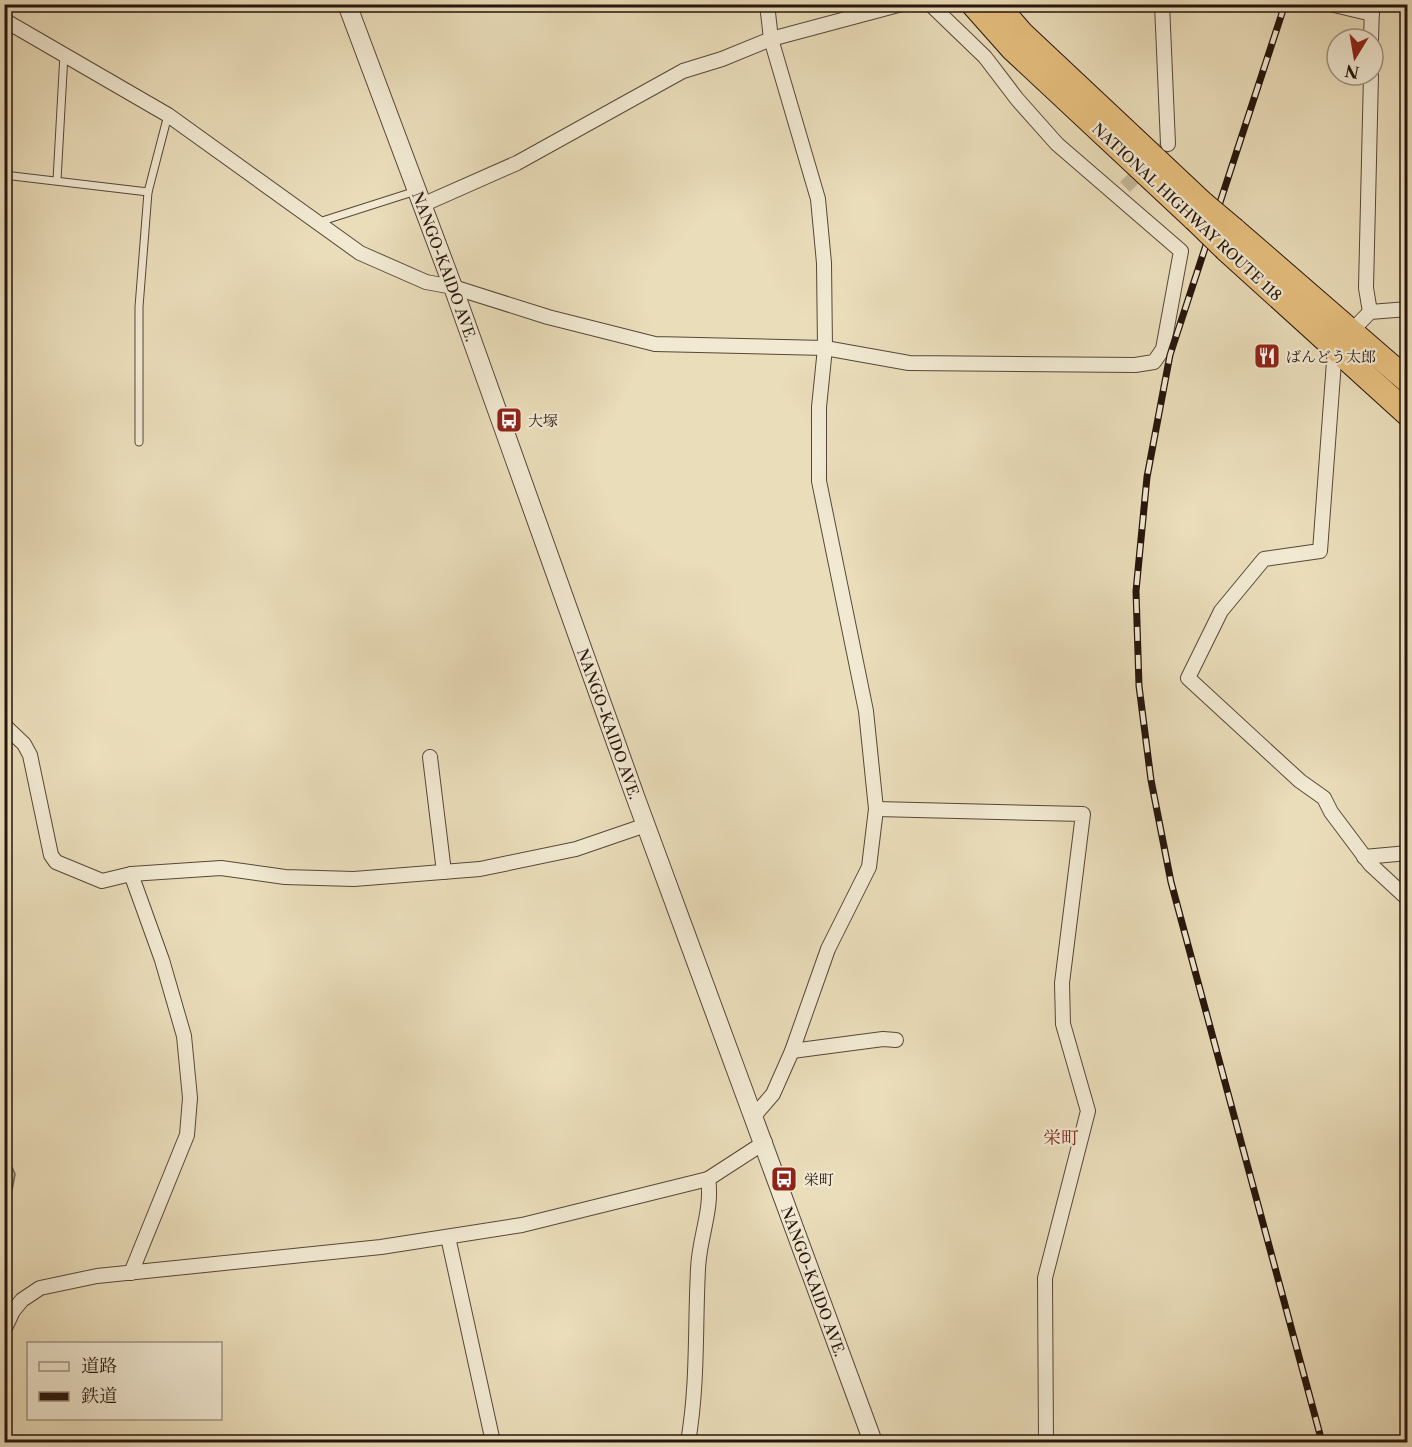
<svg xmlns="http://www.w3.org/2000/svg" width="1412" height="1447" viewBox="0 0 1412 1447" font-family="'Libre Caslon Text','Noto Serif JP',serif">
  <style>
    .green { fill: #b8c08f; stroke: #6f6a4e; stroke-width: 1.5 }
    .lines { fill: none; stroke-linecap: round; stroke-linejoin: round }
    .minor-tunnel { stroke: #c3b597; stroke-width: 14; stroke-dasharray: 14 7; stroke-linecap: butt }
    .service-casing { stroke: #574738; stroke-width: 9 }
    .minor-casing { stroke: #574738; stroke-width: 16 }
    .tertiary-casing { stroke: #574738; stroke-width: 20 }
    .trunk-casing { stroke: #26150c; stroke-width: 26 }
    .service { stroke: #f1e9d2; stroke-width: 7 }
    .minor { stroke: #f1e9d2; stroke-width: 14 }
    .tertiary { stroke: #f1e9d2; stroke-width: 18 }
    .trunk { stroke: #e5be7d; stroke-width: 24 }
    .rail-casing { stroke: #26150c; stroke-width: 7 }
    .rail { stroke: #f1e9d2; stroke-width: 4.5; stroke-dasharray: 14; stroke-linecap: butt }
    .trunk-bridge-casing { stroke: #26150c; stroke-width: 26; stroke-linecap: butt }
    .trunk-bridge { stroke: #e5be7d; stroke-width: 24 }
    .labels { text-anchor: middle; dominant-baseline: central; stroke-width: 4.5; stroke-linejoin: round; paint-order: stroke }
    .street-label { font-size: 15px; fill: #26150c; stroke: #f1e9d2 }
    .poi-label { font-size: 15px; fill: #26150c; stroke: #f1e9d2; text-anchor: start }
    .quarter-label { font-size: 18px; fill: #7a1f14; stroke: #f1e9d2 }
  </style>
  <rect width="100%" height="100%" fill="#eaddba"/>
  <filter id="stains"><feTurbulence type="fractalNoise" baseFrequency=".00333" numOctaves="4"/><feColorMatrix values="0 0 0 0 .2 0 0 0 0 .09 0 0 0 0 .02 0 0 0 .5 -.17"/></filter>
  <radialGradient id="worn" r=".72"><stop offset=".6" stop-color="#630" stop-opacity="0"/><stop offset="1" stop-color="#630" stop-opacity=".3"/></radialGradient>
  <path class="green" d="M5,1151L15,1174L5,1228Z"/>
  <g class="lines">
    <path class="minor-tunnel" d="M1125,187L1168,144"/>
    <defs>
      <g id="service">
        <path d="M4,175L148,192"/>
        <path d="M57,180L64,54"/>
        <path d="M319,222L416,191"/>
        <path d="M139,442V307L148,192L168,115"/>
      </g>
      <g id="minor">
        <path d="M1162,4L1168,144"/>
        <path d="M1330,4L1372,14"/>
        <path d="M4,20L168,115L360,253L426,282L453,287L548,317L655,344L825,348L909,363L1135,365L1154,362L1163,349L1181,251L1057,144L1017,99L985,57L930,4"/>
        <path d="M1371,39L1372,7"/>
        <path d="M422,205L517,163L683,71L722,59L771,39L902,4"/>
        <path d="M1408,309L1370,312L1335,348L1320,551L1264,559L1221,611L1188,678L1300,781L1324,798L1331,812L1370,864L1408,899"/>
        <path d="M1370,312L1366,288L1371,75"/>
        <path d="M4,725L24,744L30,755L51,855L56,862L102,881L131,874L221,868L285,877L354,879L480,869L576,849L646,825"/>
        <path d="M430,757L444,872"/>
        <path d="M876,809L1083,814L1062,983L1063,1024L1088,1111L1045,1278L1046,1442"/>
        <path d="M1364,857L1408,853"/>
        <path d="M131,874L162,960L184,1036L190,1098L187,1135L131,1273"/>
        <path d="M792,1051L883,1039L896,1040"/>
        <path d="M754,1116L773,1094L792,1051L828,949L869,867L876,809L866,711L819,481V407L825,348L824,263L818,199L771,39L767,4"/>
        <path d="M448,1237L493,1442"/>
        <path d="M4,1330L13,1311L22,1300L40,1288L97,1276L381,1247L522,1225L708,1179L765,1142"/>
        <path d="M688,1442C698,1385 695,1327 698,1269C699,1238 713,1209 708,1179"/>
      </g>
      <g id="tertiary">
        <path id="s1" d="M347,4L453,287L635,796L873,1442"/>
      </g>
      <g id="trunk">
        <path d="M973,4L1013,49L1195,219"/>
        <path d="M996,4L1022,34L1203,204"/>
        <path d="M1234,230L1408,381"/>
        <path d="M1226,249L1408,414"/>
      </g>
    </defs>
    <use href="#service" class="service-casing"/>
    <use href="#minor" class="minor-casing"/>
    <use href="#tertiary" class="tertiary-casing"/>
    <use href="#trunk" class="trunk-casing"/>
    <use href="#service" class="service"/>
    <use href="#minor" class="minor"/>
    <use href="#tertiary" class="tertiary"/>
    <use href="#trunk" class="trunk"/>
    <defs>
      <path id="rail" d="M1285,4L1170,355L1147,477L1136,591L1139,686L1151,780L1171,882L1322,1442"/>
    </defs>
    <use href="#rail" class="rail-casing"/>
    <use href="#rail" class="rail"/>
    <defs>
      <g id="trunk-bridge">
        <path d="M1203,204L1234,230"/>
        <path d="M1195,219L1226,249"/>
      </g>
    </defs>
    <use href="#trunk-bridge" class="trunk-bridge-casing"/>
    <use href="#trunk-bridge" class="trunk-bridge"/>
  </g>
  <defs>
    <symbol id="restaurant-square" viewBox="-11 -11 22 22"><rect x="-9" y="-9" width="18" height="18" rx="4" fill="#8f2418" stroke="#f1e9d2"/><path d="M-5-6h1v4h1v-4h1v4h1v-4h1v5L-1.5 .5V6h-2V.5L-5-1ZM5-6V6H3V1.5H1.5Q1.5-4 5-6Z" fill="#fff"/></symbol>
    <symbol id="bus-square" viewBox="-11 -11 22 22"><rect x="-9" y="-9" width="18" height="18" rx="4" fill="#8f2418" stroke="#f1e9d2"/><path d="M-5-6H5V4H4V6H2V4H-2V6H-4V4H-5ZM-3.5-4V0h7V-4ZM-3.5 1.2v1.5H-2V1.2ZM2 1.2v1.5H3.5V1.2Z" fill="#fff"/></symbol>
  </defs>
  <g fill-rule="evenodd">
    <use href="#restaurant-square" x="1252" y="341" width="30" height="30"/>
    <use href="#bus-square" x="494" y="405" width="30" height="30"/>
    <use href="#bus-square" x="769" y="1164" width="30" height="30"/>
  </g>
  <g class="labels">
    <g class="street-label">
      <text transform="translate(1187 212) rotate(43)">NATIONAL HIGHWAY ROUTE 118</text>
      <text stroke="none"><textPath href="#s1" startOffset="280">NANGO-KAIDO AVE.</textPath></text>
      <text stroke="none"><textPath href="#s1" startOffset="766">NANGO-KAIDO AVE.</textPath></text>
      <text stroke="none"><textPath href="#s1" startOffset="1360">NANGO-KAIDO AVE.</textPath></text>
    </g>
    <g class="poi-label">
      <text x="1286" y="356">ばんどう太郎</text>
      <text x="528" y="420">大塚</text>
      <text x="804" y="1179">栄町</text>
    </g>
    <g class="quarter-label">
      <text x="1061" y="1138">栄町</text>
    </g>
  </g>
  <rect width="1412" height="1447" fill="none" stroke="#eaddba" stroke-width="24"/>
  <rect x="6" y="6" width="1400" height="1435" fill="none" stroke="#26150c" stroke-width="3"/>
  <rect x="12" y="12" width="1388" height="1423" fill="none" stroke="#26150c" stroke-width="1.5"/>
  <rect x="27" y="1342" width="195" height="78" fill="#f1e9d2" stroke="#a09483" stroke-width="1.5"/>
  <rect x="39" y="1362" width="30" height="9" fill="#f1e9d2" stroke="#a09483" stroke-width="1.5"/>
  <text x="81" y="1372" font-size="18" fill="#26150c">道路</text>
  <rect x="39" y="1392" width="30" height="9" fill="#26150c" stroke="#a09483" stroke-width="1.5"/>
  <text x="81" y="1402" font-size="18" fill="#26150c">鉄道</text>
  <g transform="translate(1355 57) rotate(191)"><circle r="28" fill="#f1e9d2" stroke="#a09483" stroke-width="1.5"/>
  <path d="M0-4.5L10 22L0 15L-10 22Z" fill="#8f2418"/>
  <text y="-9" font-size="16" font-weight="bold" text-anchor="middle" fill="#26150c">N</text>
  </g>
  <rect width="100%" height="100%" filter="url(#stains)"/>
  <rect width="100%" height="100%" fill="url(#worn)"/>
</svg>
